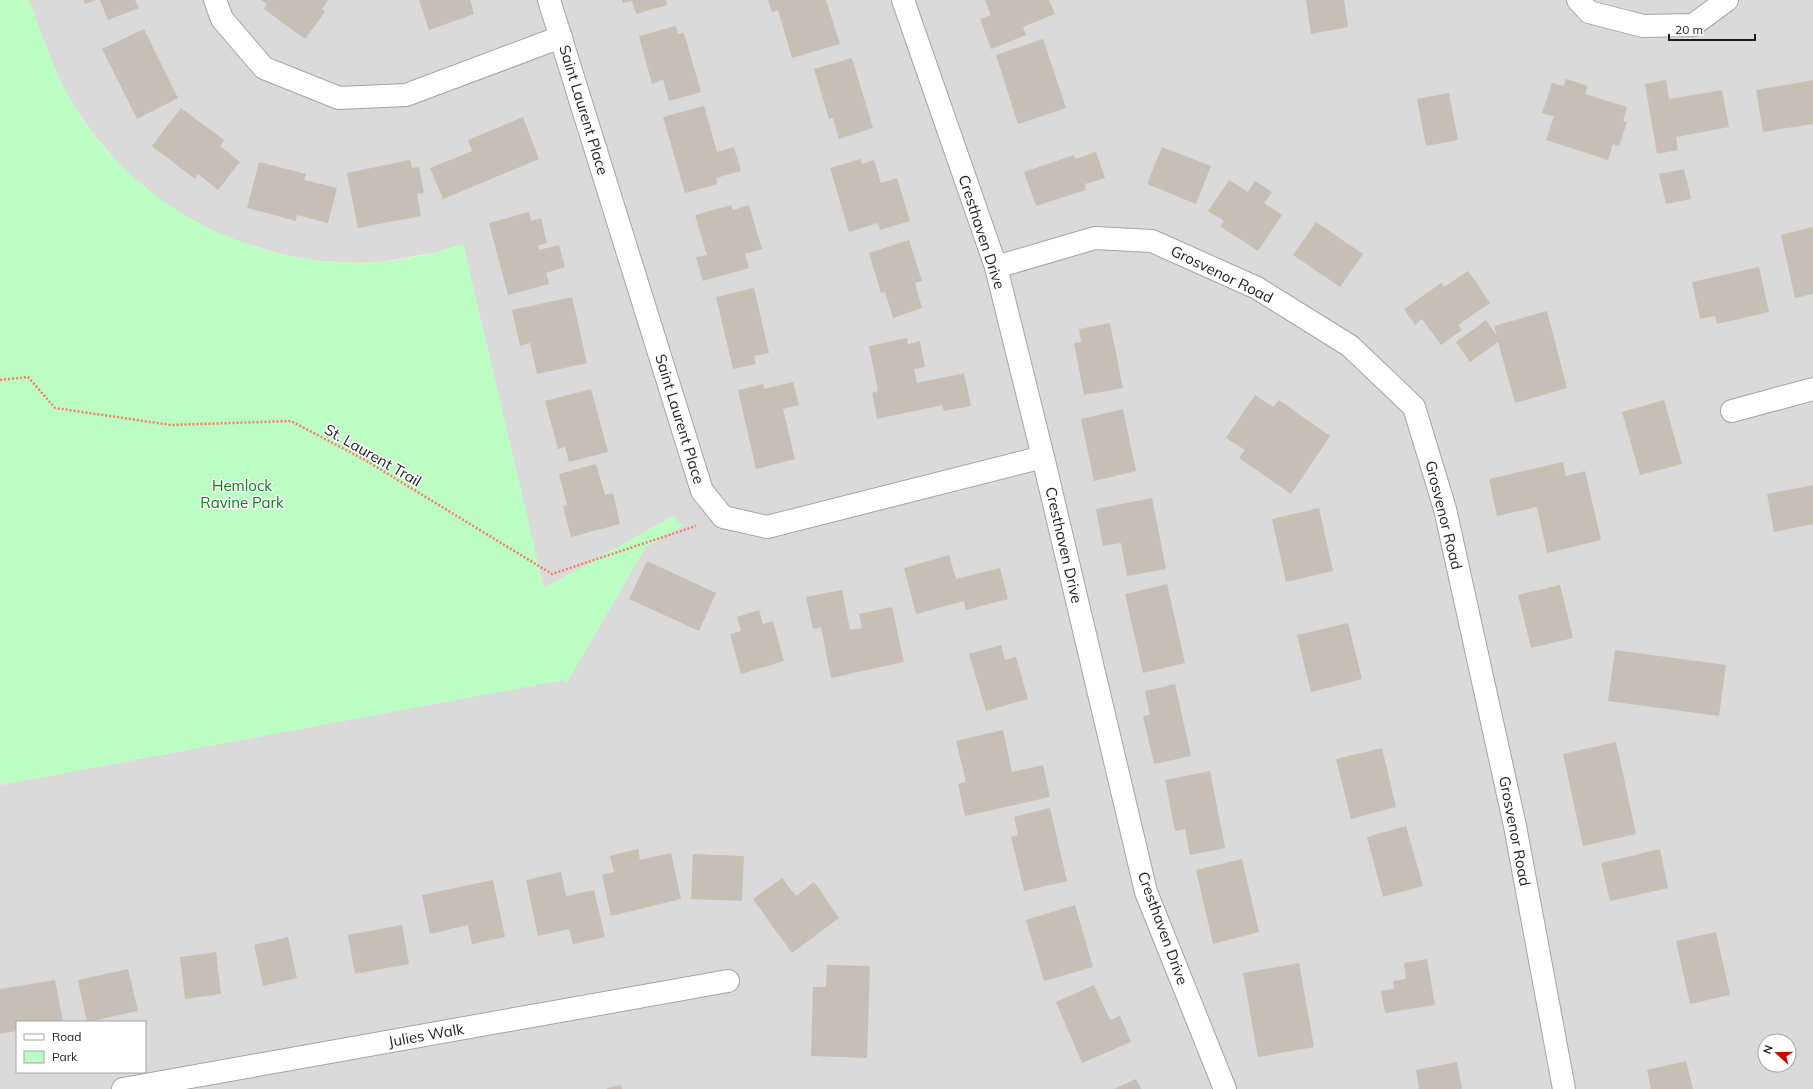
<svg xmlns="http://www.w3.org/2000/svg" width="1813" height="1089" viewBox="0 0 1813 1089" font-family="Mulish,sans-serif">
  <style>
    .residential { fill: #dbdada; fill-rule: evenodd }
    .park { fill: #bbfdc3 }
    .building { fill: #c7beb5 }
    .lines { fill: none; stroke-linecap: round; stroke-linejoin: round }
    .minor-casing { stroke: #a4a4a4; stroke-width: 24 }
    .path { stroke: #ff7964; stroke-width: 2.5; stroke-dasharray: 2 2; stroke-linecap: butt }
    .minor { stroke: #fff; stroke-width: 22 }
    .labels { text-anchor: middle; dominant-baseline: central; stroke-width: 3; stroke-linejoin: round; paint-order: stroke }
    .street-label { font-size: 15px; fill: #1d1d1d; stroke: #fff }
    .park-label { font-size: 15px; fill: #048312; stroke: #fff }
  </style>
  <rect width="100%" height="100%" fill="#efebe2"/>
  <path class="residential" d="M29,0H1813V1089H0V785L565,679L566,683L646,547L682,526L673,516L544,589L463,244L437,252L381,262L352,263L321,261L292,257L237,241L211,230L187,217L163,202L137,181L114,158L96,137L80,115L63,87L44,41ZM17,1022H145V1072H17ZM1765,1041H1789V1065H1765Z"/>
  <path class="park" d="M0,0H29C43,40 57,80 80,116C146,214 263,271 381,262C409,260 436,253 463,244L544,588L673,516L683,526L646,547L566,684L564,680L0,785Z"/>
  <g class="building">
    <path d="M83,0H96L85,4Z"/>
    <path d="M100,0H135L139,8L108,20Z"/>
    <path d="M261,0H328L322,9L325,12L305,39L264,9L267,4Z"/>
    <path d="M419,0H470L474,14L429,30Z"/>
    <path d="M622,0H666L667,5L636,14L632,1L622,3Z"/>
    <path d="M768,0H826L840,44L792,58L778,10L772,12Z"/>
    <path d="M985,0H1049L1055,14L1023,27L1026,35L991,49L980,19L991,15Z"/>
    <path d="M1306,0H1344L1348,27L1311,34Z"/>
    <path d="M676,26L678,34L684,33L701,92L669,101L663,80L652,84L639,36Z"/>
    <path d="M144,29L178,98L137,119L102,49Z"/>
    <path d="M1043,39L1066,108L1018,124L996,55Z"/>
    <path d="M852,58L873,128L839,139L833,118L829,119L814,69Z"/>
    <path d="M1566,79L1588,86L1585,94L1627,107L1623,121L1627,122L1619,146L1613,144L1608,160L1546,140L1554,116L1542,113L1552,83L1564,86Z"/>
    <path d="M1666,80L1669,99L1722,90L1729,127L1676,137L1678,150L1657,154L1645,84Z"/>
    <path d="M1813,80V124L1763,132L1756,90Z"/>
    <path d="M1449,93L1458,140L1426,146L1417,99Z"/>
    <path d="M704,106L717,152L734,147L741,171L716,178L717,184L685,193L663,117Z"/>
    <path d="M181,108L224,140L220,146L240,162L218,190L198,174L195,179L152,146Z"/>
    <path d="M523,117L539,159L443,199L430,168L472,151L468,140Z"/>
    <path d="M1162,147L1211,166L1196,204L1147,184Z"/>
    <path d="M1096,152L1105,178L1085,184L1086,190L1036,206L1024,172L1074,155L1076,159Z"/>
    <path d="M861,159L862,164L874,160L881,183L897,178L910,221L880,230L878,223L849,232L830,168Z"/>
    <path d="M410,160L412,168L419,167L424,193L417,194L421,216L358,228L347,173Z"/>
    <path d="M259,162L306,174L304,180L337,188L328,223L297,215L296,221L247,208Z"/>
    <path d="M1684,169L1691,199L1666,204L1659,174Z"/>
    <path d="M1229,180L1248,192L1255,181L1272,192L1264,203L1282,215L1258,251L1220,226L1224,221L1208,211Z"/>
    <path d="M731,205L733,210L749,205L762,249L745,254L749,268L703,281L696,257L707,255L695,215Z"/>
    <path d="M529,212L531,221L541,218L547,243L538,246L539,250L559,245L565,267L546,273L549,284L508,295L489,223Z"/>
    <path d="M1316,222L1363,254L1340,287L1293,255Z"/>
    <path d="M1813,227V294L1795,298L1781,235Z"/>
    <path d="M909,240L922,281L915,283L922,308L893,318L885,292L881,293L869,253Z"/>
    <path d="M1759,267L1769,312L1717,324L1715,316L1700,319L1692,282Z"/>
    <path d="M1468,271L1490,303L1458,325L1462,330L1441,345L1422,319L1415,325L1404,309L1441,283L1444,287Z"/>
    <path d="M754,288L769,353L754,356L756,364L733,369L716,297Z"/>
    <path d="M572,297L587,363L537,374L530,343L520,346L512,310Z"/>
    <path d="M1547,311L1567,388L1515,403L1498,342L1470,362L1456,342L1486,320L1497,336L1494,326Z"/>
    <path d="M1110,323L1123,388L1084,395L1074,343L1081,342L1079,329Z"/>
    <path d="M907,338L908,344L920,341L925,367L914,369L917,383L964,373L971,406L944,411L942,405L877,419L872,393L878,391L869,346Z"/>
    <path d="M793,382L799,405L783,409L795,459L756,469L738,390L763,384L764,389Z"/>
    <path d="M591,389L608,452L569,462L565,447L558,449L545,401Z"/>
    <path d="M1255,395L1273,407L1279,400L1330,436L1291,494L1239,458L1245,450L1226,438Z"/>
    <path d="M1664,400L1682,464L1640,475L1622,412Z"/>
    <path d="M1123,409L1136,471L1094,481L1081,419Z"/>
    <path d="M1563,462L1566,476L1585,471L1601,540L1547,553L1537,507L1497,516L1489,479Z"/>
    <path d="M596,464L605,495L613,493L620,524L571,537L563,506L567,505L559,474Z"/>
    <path d="M1813,485V524L1774,532L1767,494Z"/>
    <path d="M1152,498L1166,569L1127,576L1121,543L1103,546L1096,509Z"/>
    <path d="M1319,508L1333,571L1286,582L1272,519Z"/>
    <path d="M949,555L956,579L1000,568L1008,599L966,610L964,601L916,614L904,568Z"/>
    <path d="M647,561L716,593L699,631L629,599Z"/>
    <path d="M1167,584L1185,663L1143,673L1125,594Z"/>
    <path d="M1560,585L1573,638L1531,648L1518,595Z"/>
    <path d="M842,590L850,630L862,628L859,614L892,607L904,662L831,678L821,627L813,629L806,597Z"/>
    <path d="M759,610L763,624L773,621L784,661L741,674L730,634L741,631L737,617Z"/>
    <path d="M1348,623L1362,679L1311,692L1297,635Z"/>
    <path d="M1001,645L1005,660L1016,657L1028,699L986,711L969,654Z"/>
    <path d="M1615,650L1726,665L1719,716L1608,701Z"/>
    <path d="M1175,684L1191,756L1154,764L1143,716L1150,715L1145,691Z"/>
    <path d="M1003,730L1012,772L1043,765L1050,797L965,816L958,784L966,782L956,741Z"/>
    <path d="M1616,742L1636,834L1583,846L1563,754Z"/>
    <path d="M1382,748L1396,807L1351,819L1336,759Z"/>
    <path d="M1210,771L1225,848L1190,855L1185,829L1175,831L1165,780Z"/>
    <path d="M1050,808L1067,881L1024,891L1011,837L1018,835L1014,817Z"/>
    <path d="M1406,826L1423,886L1383,897L1367,837Z"/>
    <path d="M638,849L640,860L671,853L681,899L611,916L602,875L614,872L610,856Z"/>
    <path d="M1660,849L1668,888L1610,901L1601,863Z"/>
    <path d="M693,854L744,856L742,901L691,899Z"/>
    <path d="M1242,859L1259,932L1213,944L1196,870Z"/>
    <path d="M561,872L566,896L594,890L605,937L573,944L569,929L538,936L526,880Z"/>
    <path d="M782,878L796,896L814,882L839,918L792,953L753,899Z"/>
    <path d="M493,880L505,937L472,944L468,925L430,934L422,895Z"/>
    <path d="M1075,905L1093,967L1044,981L1026,920Z"/>
    <path d="M402,925L409,964L355,974L348,935Z"/>
    <path d="M1716,932L1730,995L1690,1004L1676,941Z"/>
    <path d="M288,937L297,978L263,986L254,945Z"/>
    <path d="M216,952L221,994L185,999L180,957Z"/>
    <path d="M1427,959L1435,1005L1385,1013L1381,991L1394,989L1393,981L1406,979L1404,963Z"/>
    <path d="M1299,963L1314,1047L1258,1057L1243,973Z"/>
    <path d="M827,965L870,966L867,1058L811,1056L813,987H826Z"/>
    <path d="M128,969L138,1011L87,1022L78,980Z"/>
    <path d="M55,980L63,1022H17V1031L0,1034V989Z"/>
    <path d="M1094,985L1110,1020L1120,1016L1131,1042L1082,1063L1056,1002Z"/>
    <path d="M1686,1061L1693,1089H1651L1647,1070Z"/>
    <path d="M1457,1062L1462,1089H1419L1416,1070Z"/>
    <path d="M1136,1079L1141,1089H1114Z"/>
    <path d="M621,1085L622,1089H607V1088Z"/>
  </g>
  <g class="lines">
    <defs>
      <g id="minor">
        <path d="M215,0L222,19L264,68L339,98L406,95L561,37"/>
        <path d="M549,0L702,491L723,517L767,527L1043,457"/>
        <path d="M903,0L996,267L1043,457L1146,892L1225,1089"/>
        <path d="M1578,0L1589,12L1643,26L1693,25L1727,0"/>
        <path d="M996,267L1095,238L1152,241L1257,288L1350,346L1414,407L1445,509L1515,826L1564,1089"/>
        <path d="M1732,411L1813,389"/>
        <path d="M123,1089L728,981"/>
      </g>
    </defs>
    <use href="#minor" class="minor-casing"/>
    <path class="path" d="M0,380L28,377L55,408L171,425L291,421L365,460L552,574L696,526"/>
    <use href="#minor" class="minor"/>
  </g>
  <g class="labels">
    <g class="street-label">
      <text transform="translate(584 110) rotate(73)">Saint Laurent Place</text>
      <text transform="translate(982 232) rotate(72)">Cresthaven Drive</text>
      <text transform="translate(1222 274) rotate(26)">Grosvenor Road</text>
      <text transform="translate(680 419) rotate(73)">Saint Laurent Place</text>
      <text transform="translate(373 455) rotate(30)">St. Laurent Trail</text>
      <text transform="translate(1444 515) rotate(76)">Grosvenor Road</text>
      <text transform="translate(1064 545) rotate(77)">Cresthaven Drive</text>
      <text transform="translate(1515 831) rotate(79)">Grosvenor Road</text>
      <text transform="translate(1163 928) rotate(70)">Cresthaven Drive</text>
      <text transform="translate(426 1035) rotate(-10)">Julies Walk</text>
    </g>
    <g class="park-label">
      <text x="242" y="485">Hemlock<tspan x="242" dy="17">Ravine Park</tspan></text>
    </g>
  </g>
  <rect x="16" y="1021" width="130" height="52" fill="#ffffff" stroke="#a5a5a5"/>
  <rect x="24" y="1034" width="20" height="6" fill="#ffffff" stroke="#a5a5a5"/>
  <text x="52" y="1041" font-size="12" fill="#1d1d1d">Road</text>
  <rect x="24" y="1051" width="20" height="12" fill="#bbfdc3" stroke="#a5a5a5"/>
  <text x="52" y="1061" font-size="12" fill="#1d1d1d">Park</text>
  <g transform="translate(1777 1053) rotate(291)"><circle r="19" fill="#ffffff" stroke="#a5a5a5"/>
  <path d="M0-3L7 15L0 10L-7 15Z" fill="#cb0600"/>
  <text y="-6" font-size="11" font-weight="bold" text-anchor="middle" fill="#1d1d1d">N</text>
  </g>
  <path d="M1669 34v6h86v-6" fill="none" stroke="#1d1d1d" stroke-width="2"/>
  <text x="1675" y="34" font-size="12" fill="#1d1d1d" stroke="#ffffff" stroke-width="3" paint-order="stroke">20 m</text>
</svg>
